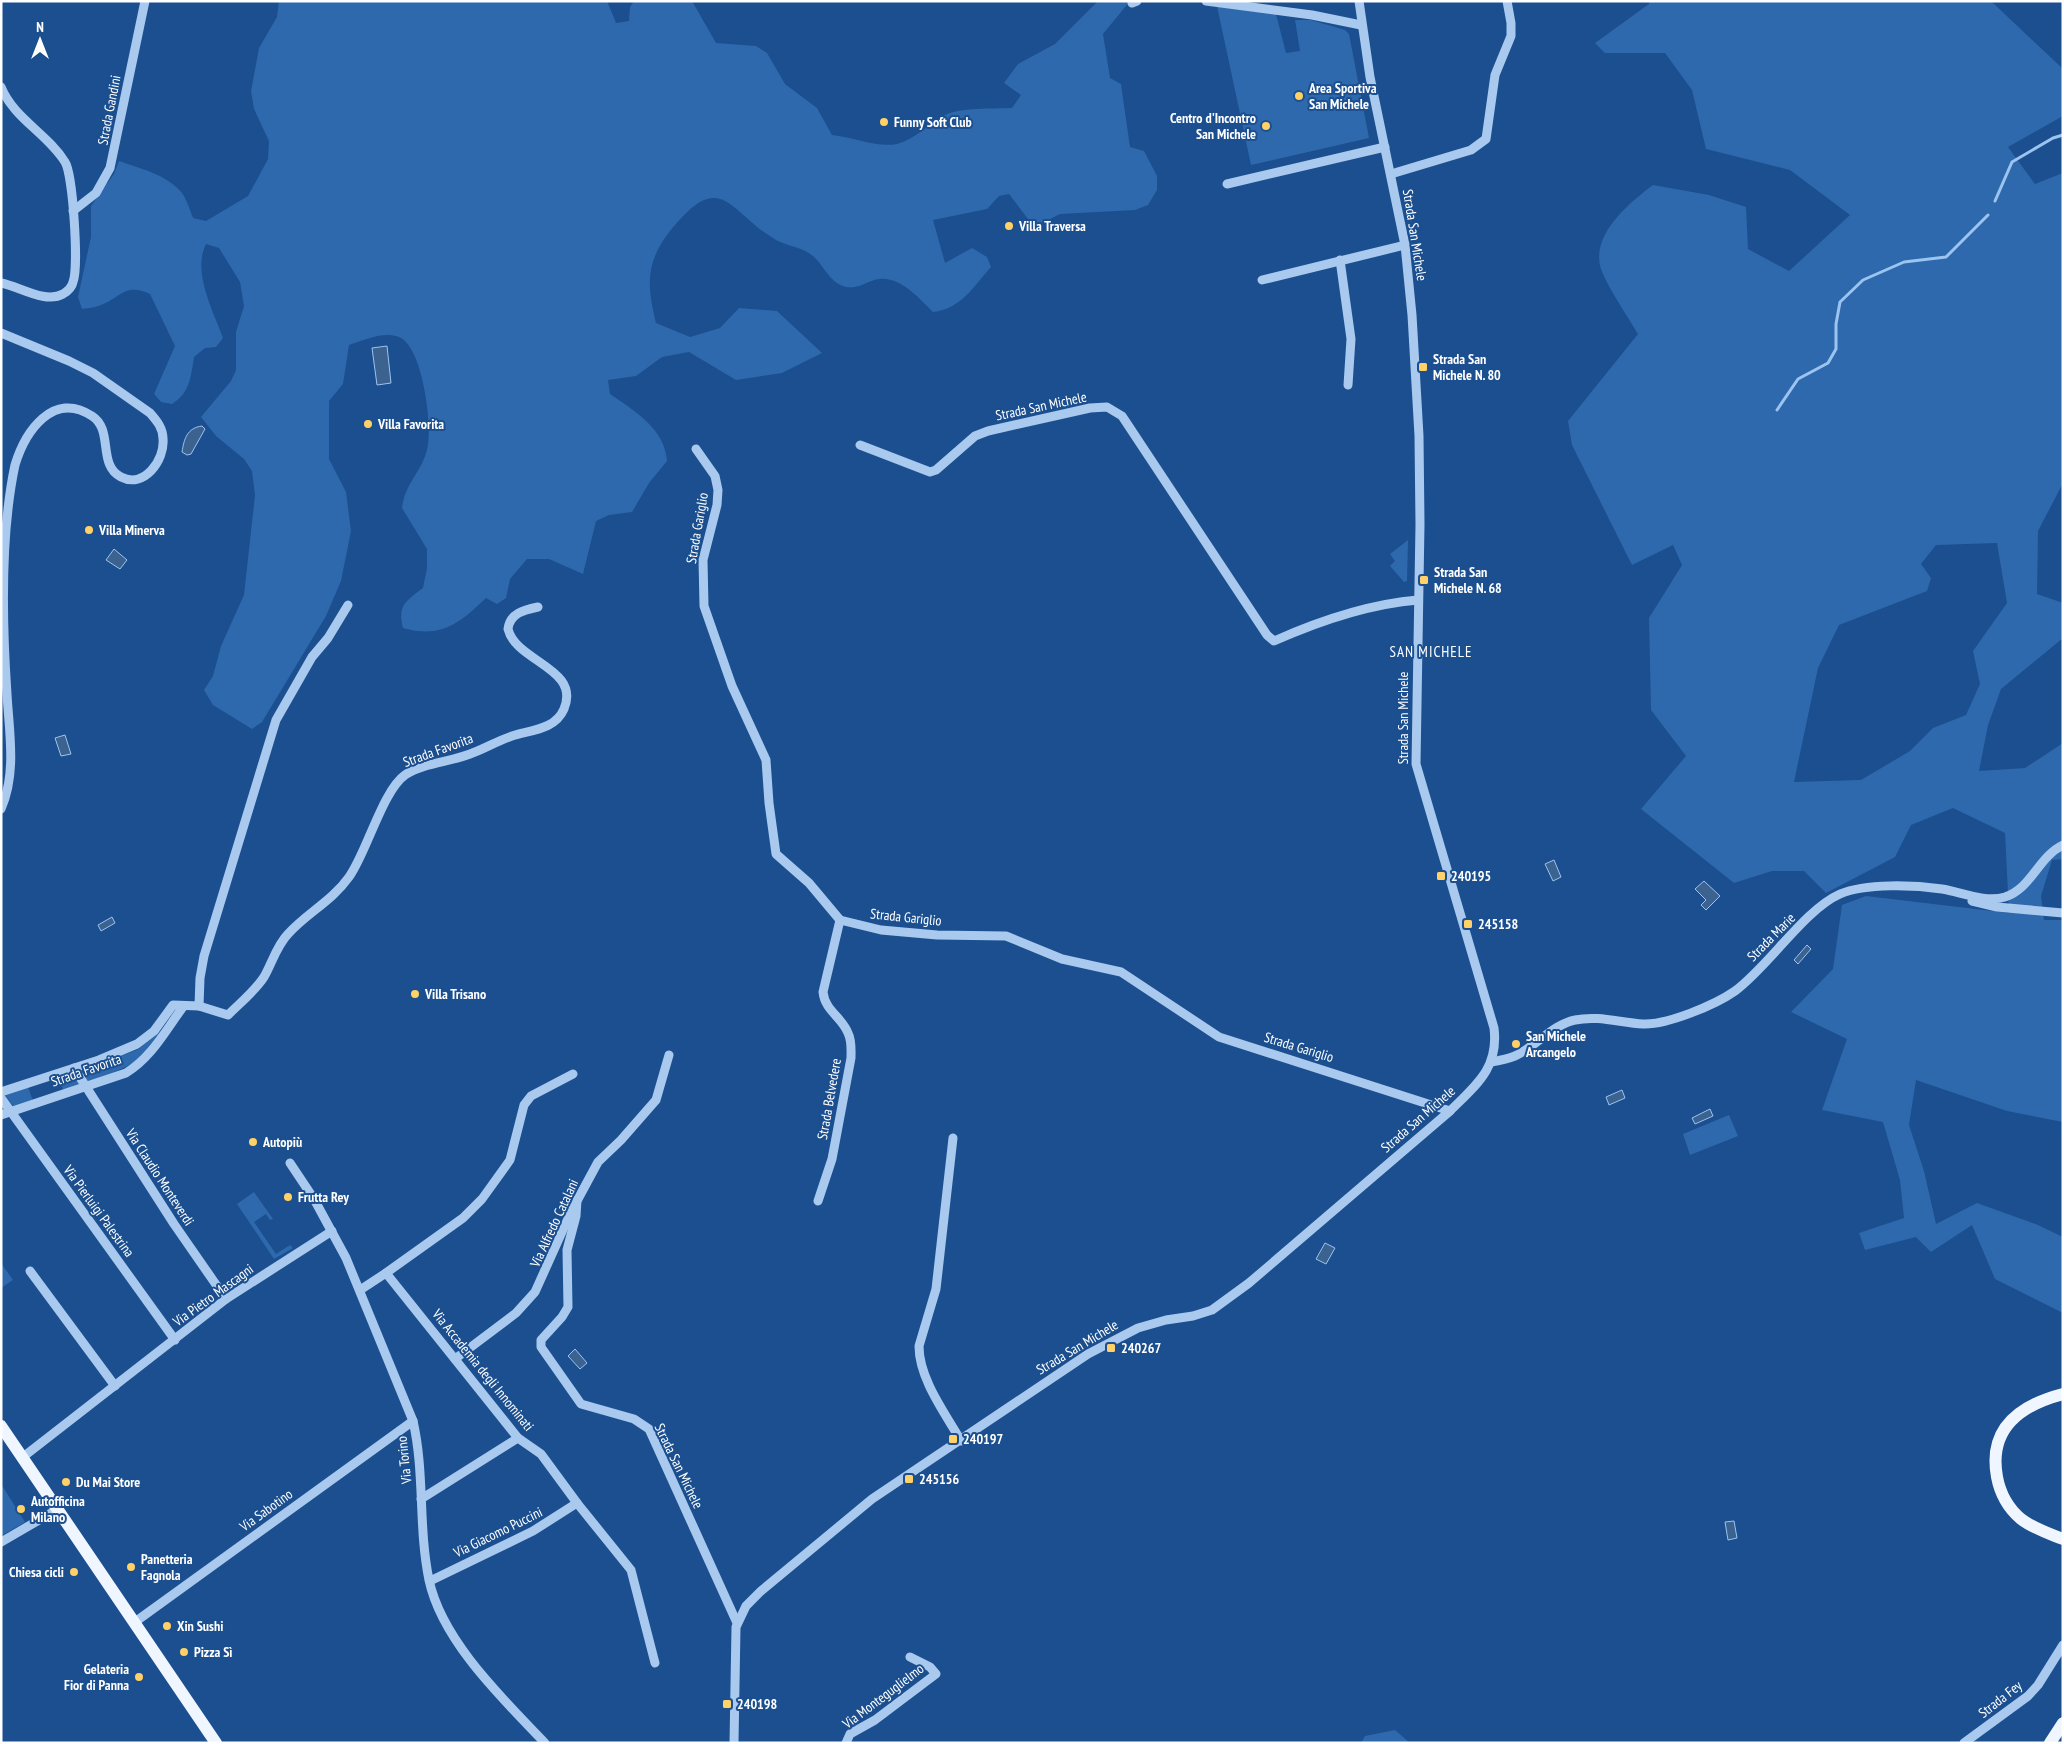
<svg xmlns="http://www.w3.org/2000/svg" width="2064" height="1744" viewBox="0 0 2064 1744" font-family="'PT Sans Narrow',sans-serif">
  <style>
    .green { fill: #2e69ad; fill-rule: evenodd }
    .water { fill: #3c6290; stroke: #9cc4f0 }
    .lines { fill: none; stroke-linecap: round; stroke-linejoin: round }
    .stream { stroke: #9cc4f0; stroke-width: 3 }
    .minor { stroke: #a9c9ee; stroke-width: 9 }
    .major { stroke: #f0f6ff; stroke-width: 12 }
    .poi-dot { fill: #ffd166; stroke: #1b4f8f; stroke-width: 2 }
    .labels { text-anchor: middle; dominant-baseline: central; stroke-width: 4; stroke-linejoin: round; paint-order: stroke }
    .poi-label { font-size: 14px; font-weight: bold; fill: #fff; stroke: #1b4f8f; text-anchor: start }
    .street-label { font-size: 14px; fill: #fff; stroke: #1b4f8f }
    .neighbourhood-label { font-size: 15px; letter-spacing: 1px; fill: #fff; stroke: #1b4f8f }
  </style>
  <rect width="100%" height="100%" fill="#1b4f8f"/>
  <g class="green">
    <path d="M279,1H607L616,23L629,21L630,7L634,1H692L716,43L756,46L767,53L785,84L817,108L832,135C853,137 877,148 897,144C915,139 928,125 943,116C959,107 994,109 1012,108L1021,95L1004,83L1018,64L1055,44L1098,1H1130L1103,34L1110,78L1121,84L1130,147L1144,151L1157,176V190L1148,205L1135,210L1060,214L1044,222L1035,223L1028,219L1009,194L999,196L987,209L933,220L945,263L972,248L987,257L991,267C973,287 961,309 933,312C920,299 900,276 879,279C866,281 857,291 843,286C829,281 824,266 814,257C805,248 787,246 776,240C728,212 722,166 670,231C645,263 647,286 656,323L690,337L720,328L739,308L777,311L822,353L782,373L736,380L689,352L662,357L636,376L608,380L610,394C635,411 665,429 667,461L649,483L632,512L609,515L596,521L583,574L549,559H527L510,579L506,598L497,604L486,598C460,623 441,639 403,628C397,605 406,601 423,588L427,568V549L402,508C405,483 421,473 427,450C433,427 423,350 401,338C386,330 364,340 349,345L343,384L329,401V459L346,492L351,531L341,581L326,616L262,722L252,729L213,705L204,690L213,676L221,646L244,595L255,495L252,471L244,459L216,436L201,417L231,381L236,370V332L244,306L240,282L219,248L206,244C192,272 213,310 223,338L216,347L205,348L194,357C191,376 190,393 172,404L161,402L154,394L175,346L150,294C123,282 121,299 98,306C93,308 87,308 82,309L78,297L91,237V206L114,174L119,161C139,168 168,175 182,193C187,200 190,210 193,218L206,221L248,196L268,159L269,141L254,109L251,91L259,48L277,17Z"/>
    <path d="M1649,1H1997L1992,2L2063,69V116L2008,147L2035,184L2063,173V483L2038,531L2037,594L2063,603V638L2001,689L1988,725L1979,771L2025,768L2063,743V859L2052,860L2041,896L2044,920H2063V1122L2007,1111L1916,1080L1909,1125L1924,1171L1936,1224L1977,1203L2038,1225L2063,1237V1313L1995,1279L1972,1225L1931,1252L1916,1237L1865,1250L1859,1233L1904,1218L1900,1180L1883,1122L1822,1110L1847,1039L1791,1012L1833,969L1842,905L1866,896L2009,913L2005,833L1953,808L1911,825L1895,857L1826,893L1804,871H1772L1734,883L1641,809L1686,756L1651,710L1649,618L1682,565L1673,545L1632,565L1572,445L1568,421L1638,334C1628,317 1607,286 1601,269C1590,235 1629,203 1653,185L1709,195L1746,207L1748,249L1789,271L1850,215L1790,170L1706,149L1692,90L1665,53H1605L1595,43L1649,4ZM1997,543L2007,603L1973,651L1980,684L1966,715L1933,728L1910,751L1861,780L1794,782L1818,668L1839,625L1927,591L1931,578L1921,564L1936,545Z"/>
    <path d="M1217,6L1276,14L1286,53L1300,51L1295,20H1311L1345,30L1349,34L1369,138L1251,165Z"/>
    <path d="M1408,540L1407,581L1404,582L1390,566L1395,561L1390,554Z"/>
    <path d="M158,1031H160C150,1063 116,1071 87,1082L84,1071L139,1049Z"/>
    <path d="M73,1073L79,1084L63,1090L59,1077Z"/>
    <path d="M28,1087L33,1101L14,1107L5,1095Z"/>
    <path d="M1729,1115L1738,1136L1690,1155L1683,1134Z"/>
    <path d="M254,1192L273,1219L270,1220L266,1214L254,1222L276,1254L290,1245L293,1248L274,1259L237,1204Z"/>
    <path d="M1,1263L13,1280L1,1288Z"/>
    <path d="M1,1484L25,1522L1,1536Z"/>
    <path d="M1395,1730L1410,1743H1361L1365,1736Z"/>
  </g>
  <g class="water">
    <path d="M387,346L391,383L377,385L372,348Z"/>
    <path d="M202,426L205,429L191,454L187,455L182,452C184,439 187,428 202,426Z"/>
    <path d="M114,549L127,560L120,569L106,560Z"/>
    <path d="M65,735L71,754L61,756L55,738Z"/>
    <path d="M1554,860L1561,877L1553,881L1545,864Z"/>
    <path d="M1704,881L1720,896L1706,910L1701,905L1706,900L1695,889Z"/>
    <path d="M112,917L115,923L101,931L98,925Z"/>
    <path d="M1807,945L1811,949L1798,964L1794,960Z"/>
    <path d="M1622,1090L1625,1098L1609,1105L1606,1097Z"/>
    <path d="M1710,1109L1713,1116L1695,1124L1692,1118Z"/>
    <path d="M1325,1243L1335,1248L1326,1264L1316,1259Z"/>
    <path d="M575,1349L587,1363L580,1369L568,1356Z"/>
    <path d="M1734,1521L1737,1538L1728,1540L1725,1522Z"/>
  </g>
  <g class="lines">
    <g class="stream">
      <path d="M1995,201L2012,162L2053,138L2063,135"/>
      <path d="M1777,410L1798,379L1828,363L1836,349V324L1840,302L1863,280L1904,262L1946,257L1988,215"/>
    </g>
    <g class="minor">
      <path d="M1206,1L1312,15L1361,25"/>
      <path d="M1132,3L1137,1"/>
      <path d="M1,87C14,119 47,133 65,162C73,174 79,268 73,282C72,287 68,291 63,294C45,304 19,286 1,283"/>
      <path d="M1391,174L1471,150L1486,139L1495,75L1511,36V23L1507,1"/>
      <path d="M1227,184L1385,147"/>
      <path d="M73,211L96,193L110,168L145,1"/>
      <path d="M1340,260L1351,339L1348,385"/>
      <path d="M1262,280L1405,245"/>
      <path d="M1,333L69,361L93,373L150,413C157,421 163,428 163,439C165,460 144,489 121,477C97,465 114,430 92,416C53,390 25,432 15,465C0,535 2,621 7,694C9,731 17,773 1,809"/>
      <path d="M860,445L930,472L936,470L975,436L988,431L1090,408L1107,407L1122,416L1267,635L1274,641C1319,621 1369,604 1418,600"/>
      <path d="M696,449L715,476L718,490L717,505L703,560L704,606L732,686L766,760L769,803L776,854L809,883L840,920L881,930L937,935L1006,936L1062,959L1121,972L1219,1037L1450,1111"/>
      <path d="M1972,901L1997,907L2063,913"/>
      <path d="M199,1006L228,1015C240,1003 255,991 264,977C272,963 277,945 288,934C307,913 332,901 349,877C366,854 383,790 405,775C423,763 450,762 470,754C484,749 497,741 512,736C530,730 555,730 564,709C581,668 516,662 508,629C510,613 524,610 538,607"/>
      <path d="M1492,1062C1500,1060 1510,1059 1517,1055C1537,1045 1554,1024 1575,1020C1598,1015 1621,1023 1643,1024C1667,1025 1715,1005 1735,991C1769,966 1804,910 1840,894C1866,883 1914,885 1942,889C1961,892 1985,903 2005,897C2032,888 2038,857 2063,845"/>
      <path d="M74,1068L174,1224L226,1299"/>
      <path d="M573,1074L531,1096L524,1105L510,1160L482,1199L463,1218L386,1273L518,1438L541,1454L577,1503L631,1570L655,1663"/>
      <path d="M1,1092L99,1060L137,1044L154,1031L173,1005L199,1006L200,978L204,956L276,720L312,657L328,638L348,605"/>
      <path d="M1,1098L175,1340"/>
      <path d="M1,1115L126,1073C152,1057 165,1031 183,1007"/>
      <path d="M953,1138L936,1289L919,1346C919,1379 945,1413 961,1441"/>
      <path d="M290,1163L314,1199L346,1258L413,1421C425,1473 418,1527 429,1580C442,1641 503,1699 545,1743"/>
      <path d="M577,1200L576,1216L567,1250L568,1307L562,1317L541,1340V1347L581,1404L634,1419L649,1429L737,1623"/>
      <path d="M818,1201L832,1159L851,1058C851,1049 852,1041 848,1033C842,1017 825,1011 823,992L840,920"/>
      <path d="M30,1271L115,1386"/>
      <path d="M360,1290L386,1273"/>
      <path d="M455,1359L516,1313L535,1292L571,1212L598,1162L621,1140L656,1100L669,1055"/>
      <path d="M23,1457L226,1299L332,1231"/>
      <path d="M421,1499L518,1438"/>
      <path d="M1,1542L58,1509"/>
      <path d="M430,1581L533,1531L577,1503"/>
      <path d="M135,1622L413,1421"/>
      <path d="M734,1743L736,1627L746,1606L761,1591L872,1499L1088,1354L1138,1328L1166,1320L1193,1316L1212,1310L1249,1283L1450,1111C1476,1085 1499,1068 1494,1028L1416,764L1420,524L1419,436L1412,315L1405,245L1370,77L1359,1"/>
      <path d="M846,1743L850,1734L875,1720L936,1674L930,1667L910,1657"/>
      <path d="M1964,1743L2028,1696L2038,1685L2063,1645"/>
    </g>
    <g class="major">
      <path d="M2063,1394C2021,1405 1988,1428 1997,1477C2000,1493 2008,1508 2021,1519C2034,1529 2048,1533 2063,1539"/>
      <path d="M1,1426L216,1743"/>
      <path d="M2050,1743L2063,1723"/>
    </g>
  </g>
  <g class="poi-dot">
    <circle cx="1299" cy="96" r="5"/>
    <circle cx="884" cy="122" r="5"/>
    <circle cx="1266" cy="126" r="5"/>
    <circle cx="1009" cy="226" r="5"/>
    <rect x="1418" y="362" width="10" height="10" rx="2.5"/>
    <circle cx="368" cy="424" r="5"/>
    <circle cx="89" cy="530" r="5"/>
    <rect x="1419" y="575" width="10" height="10" rx="2.5"/>
    <rect x="1436" y="871" width="10" height="10" rx="2.5"/>
    <rect x="1463" y="919" width="10" height="10" rx="2.5"/>
    <circle cx="415" cy="994" r="5"/>
    <circle cx="1516" cy="1044" r="5"/>
    <circle cx="253" cy="1142" r="5"/>
    <circle cx="288" cy="1197" r="5"/>
    <rect x="1106" y="1343" width="10" height="10" rx="2.5"/>
    <rect x="948" y="1434" width="10" height="10" rx="2.5"/>
    <rect x="904" y="1474" width="10" height="10" rx="2.5"/>
    <circle cx="66" cy="1482" r="5"/>
    <circle cx="21" cy="1509" r="5"/>
    <circle cx="131" cy="1567" r="5"/>
    <circle cx="74" cy="1572" r="5"/>
    <circle cx="167" cy="1626" r="5"/>
    <circle cx="184" cy="1652" r="5"/>
    <circle cx="139" cy="1677" r="5"/>
    <rect x="722" y="1699" width="10" height="10" rx="2.5"/>
  </g>
  <g class="labels">
    <g class="poi-label">
      <text x="1309" y="88">Area Sportiva<tspan x="1309" dy="16">San Michele</tspan></text>
      <text x="1256" y="118" text-anchor="end">Centro d'Incontro<tspan x="1256" dy="16">San Michele</tspan></text>
      <text x="894" y="122">Funny Soft Club</text>
      <text x="1019" y="226">Villa Traversa</text>
      <text x="1433" y="359">Strada San<tspan x="1433" dy="16">Michele N. 80</tspan></text>
      <text x="378" y="424">Villa Favorita</text>
      <text x="99" y="530">Villa Minerva</text>
      <text x="1434" y="572">Strada San<tspan x="1434" dy="16">Michele N. 68</tspan></text>
      <text x="1451" y="876">240195</text>
      <text x="1478" y="924">245158</text>
      <text x="425" y="994">Villa Trisano</text>
      <text x="1526" y="1036">San Michele<tspan x="1526" dy="16">Arcangelo</tspan></text>
      <text x="263" y="1142">Autopiù</text>
      <text x="298" y="1197">Frutta Rey</text>
      <text x="1121" y="1348">240267</text>
      <text x="963" y="1439">240197</text>
      <text x="919" y="1479">245156</text>
      <text x="76" y="1482">Du Mai Store</text>
      <text x="31" y="1501">Autofficina<tspan x="31" dy="16">Milano</tspan></text>
      <text x="141" y="1559">Panetteria<tspan x="141" dy="16">Fagnola</tspan></text>
      <text x="64" y="1572" text-anchor="end">Chiesa cicli</text>
      <text x="177" y="1626">Xin Sushi</text>
      <text x="194" y="1652">Pizza Sì</text>
      <text x="129" y="1669" text-anchor="end">Gelateria<tspan x="129" dy="16">Fior di Panna</tspan></text>
      <text x="737" y="1704">240198</text>
    </g>
    <g class="street-label">
      <text transform="translate(109 110) rotate(-79)">Strada Gandini</text>
      <text transform="translate(1415 235) rotate(81)">Strada San Michele</text>
      <text transform="translate(1041 406) rotate(-12)">Strada San Michele</text>
      <text transform="translate(697 528) rotate(-80)">Strada Gariglio</text>
      <text transform="translate(1403 718) rotate(-90)">Strada San Michele</text>
      <text transform="translate(438 750) rotate(-20)">Strada Favorita</text>
      <text transform="translate(906 917) rotate(6)">Strada Gariglio</text>
      <text transform="translate(1771 937) rotate(-45)">Strada Marie</text>
      <text transform="translate(1299 1047) rotate(17)">Strada Gariglio</text>
      <text transform="translate(86 1070) rotate(-19)">Strada Favorita</text>
      <text transform="translate(829 1099) rotate(-80)">Strada Belvedere</text>
      <text transform="translate(1418 1119) rotate(-41)">Strada San Michele</text>
      <text transform="translate(160 1177) rotate(57)">Via Claudio Monteverdi</text>
      <text transform="translate(99 1211) rotate(54)">Via Pierluigi Palestrina</text>
      <text transform="translate(554 1223) rotate(-65)">Via Alfredo Catalani</text>
      <text transform="translate(213 1295) rotate(-36)">Via Pietro Mascagni</text>
      <text transform="translate(1077 1347) rotate(-31)">Strada San Michele</text>
      <text transform="translate(483 1370) rotate(51)">Via Accademia degli Innominati</text>
      <text transform="translate(404 1460) rotate(-96)">Via Torino</text>
      <text transform="translate(679 1466) rotate(64)">Strada San Michele</text>
      <text transform="translate(266 1510) rotate(-36)">Via Sabotino</text>
      <text transform="translate(498 1532) rotate(-26)">Via Giacomo Puccini</text>
      <text transform="translate(883 1696) rotate(-37)">Via Monteguglielmo</text>
      <text transform="translate(2000 1699) rotate(-38)">Strada Fey</text>
    </g>
    <g class="neighbourhood-label">
      <text x="1431" y="651">SAN MICHELE</text>
    </g>
  </g>
  <rect width="2064" height="1744" fill="none" stroke="#ffffff" stroke-width="5"/>
  <g transform="translate(40 40)" stroke="#1b4f8f" stroke-width="4" paint-order="stroke">
  <path d="M0-4L9 19L0 12L-9 19Z" fill="#ffffff"/>
  <text y="-8" font-size="14" font-weight="bold" text-anchor="middle" fill="#ffffff">N</text>
  </g>
</svg>
